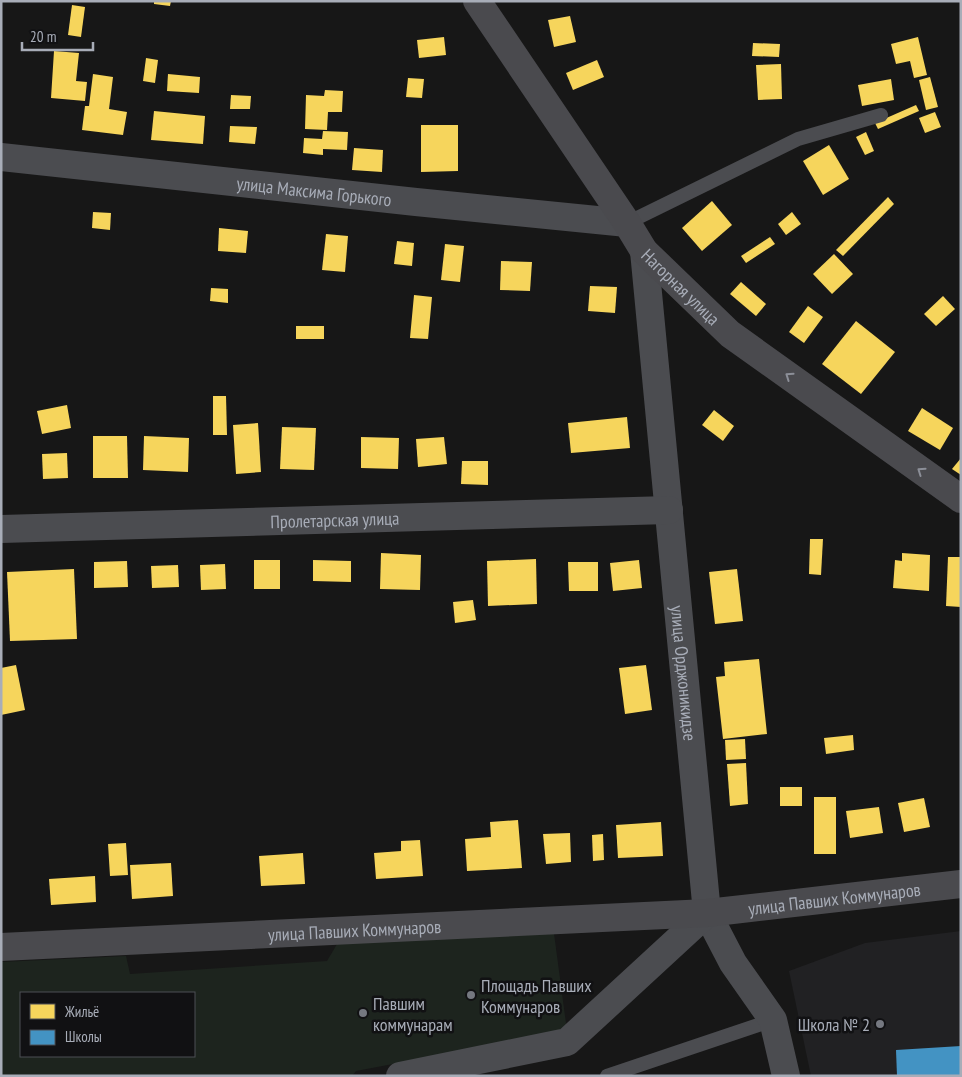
<svg xmlns="http://www.w3.org/2000/svg" width="962" height="1077" viewBox="0 0 962 1077" font-family="'PT Sans Narrow',sans-serif">
  <style>
    .built { fill: #212123 }
    .green { fill: #1d241e; fill-rule: evenodd }
    .homes { fill: #f6d55c }
    .schools { fill: #4393c3 }
    .lines { fill: none; stroke-linecap: round; stroke-linejoin: round }
    .lane { stroke: #4b4c50; stroke-width: 14 }
    .street { stroke: #4b4c50; stroke-width: 28 }
    .secondary { stroke: #4a4a4e; stroke-width: 28 }
    .oneway { stroke: #8c8f98 }
    .poi-dot { fill: #757880; stroke: #111113; stroke-width: 2 }
    .labels { text-anchor: middle; dominant-baseline: central; stroke-width: 5; stroke-linejoin: round; paint-order: stroke }
    .street-label { font-size: 18px; fill: #a8adb8; stroke: #111113 }
    .poi-label { font-size: 18px; fill: #a8adb8; stroke: #111113; text-anchor: start }
  </style>
  <rect width="100%" height="100%" fill="#171717"/>
  <path class="built" d="M961,931V1076H811L789,971L865,943Z"/>
  <path class="green" d="M553,926L567,1031L356,1071L352,1076H1V962L126,956L130,974L327,961L340,939ZM21,993H194V1056H21Z"/>
  <g class="homes">
    <path d="M154,1H171L170,6L154,4Z"/>
    <path d="M72,5L85,7L81,37L68,35Z"/>
    <path d="M570,16L576,42L554,47L548,20Z"/>
    <path d="M444,37L446,55L419,58L417,40Z"/>
    <path d="M918,37L927,75L914,78L910,61L896,64L891,44Z"/>
    <path d="M753,43L780,44L779,57L752,56Z"/>
    <path d="M54,51L79,53L76,81L87,82L85,101L51,98Z"/>
    <path d="M146,58L158,60L155,83L143,81Z"/>
    <path d="M597,60L604,77L573,90L566,73Z"/>
    <path d="M781,64L782,99L758,100L756,65Z"/>
    <path d="M93,74L113,77L109,109L127,112L123,135L82,130L85,106H89Z"/>
    <path d="M168,74L200,77L199,93L167,91Z"/>
    <path d="M930,77L938,107L926,110L919,80Z"/>
    <path d="M408,78L424,79L422,98L406,97Z"/>
    <path d="M891,79L894,100L862,106L858,85Z"/>
    <path d="M325,90L343,91L342,112H328L327,130L305,129L306,95L324,96Z"/>
    <path d="M231,95L251,96L250,109H230Z"/>
    <path d="M916,105L919,111L878,129L875,123Z"/>
    <path d="M154,111L205,116L203,144L151,140Z"/>
    <path d="M935,112L941,127L925,133L919,118Z"/>
    <path d="M421,125H458V171L421,172Z"/>
    <path d="M230,126L257,127L255,144L229,142Z"/>
    <path d="M323,131L348,132L347,150L323,149V155L303,153L304,138L322,139Z"/>
    <path d="M866,132L874,151L865,155L856,137Z"/>
    <path d="M829,145L849,179L823,195L803,161Z"/>
    <path d="M354,148L383,150L382,172L352,170Z"/>
    <path d="M888,197L894,204L843,256L836,250Z"/>
    <path d="M712,201L732,225L702,251L682,228Z"/>
    <path d="M93,212L111,213L110,230L92,228Z"/>
    <path d="M792,212L801,224L786,235L778,224Z"/>
    <path d="M219,228L248,231L246,253L218,251Z"/>
    <path d="M326,234L348,236L345,272L322,270Z"/>
    <path d="M770,237L775,244L746,263L741,256Z"/>
    <path d="M397,241L414,243L412,266L394,264Z"/>
    <path d="M445,244L464,246L460,282L441,280Z"/>
    <path d="M834,254L853,274L832,294L813,274Z"/>
    <path d="M501,261L532,262L530,291L500,290Z"/>
    <path d="M741,282L766,304L756,316L730,294Z"/>
    <path d="M590,286L617,287L615,313L588,311Z"/>
    <path d="M211,288L228,289V303L210,301Z"/>
    <path d="M414,295L432,297L428,339L410,338Z"/>
    <path d="M943,296L955,309L936,326L924,314Z"/>
    <path d="M808,306L823,317L804,343L789,332Z"/>
    <path d="M856,321L895,352L861,394L822,364Z"/>
    <rect x="296" y="326" width="28" height="13"/>
    <path d="M213,396H226L227,435H213Z"/>
    <path d="M67,405L71,428L42,434L37,411Z"/>
    <path d="M922,408L953,428L940,450L908,431Z"/>
    <path d="M714,410L734,426L723,441L702,425Z"/>
    <path d="M627,417L630,448L571,453L568,423Z"/>
    <path d="M258,423L261,472L236,474L233,425Z"/>
    <path d="M282,427L316,428L314,470L280,469Z"/>
    <path d="M93,436H127L128,478H93Z"/>
    <path d="M144,436L189,438L188,472L143,470Z"/>
    <path d="M361,437L399,438L398,469L361,468Z"/>
    <path d="M444,437L447,464L418,467L416,439Z"/>
    <path d="M67,453L68,478L43,479L42,454Z"/>
    <path d="M961,458V475L952,469Z"/>
    <path d="M462,461H488V485L461,484Z"/>
    <path d="M810,539H823L821,575L809,574Z"/>
    <path d="M381,553L421,555L420,590L380,589Z"/>
    <path d="M902,553L930,555L929,591L893,588L895,560L902,561Z"/>
    <path d="M948,557H961V607L946,606Z"/>
    <path d="M536,559L537,604L488,606L487,561Z"/>
    <rect x="254" y="560" width="26" height="29"/>
    <path d="M313,560L351,561V582L313,581Z"/>
    <path d="M639,560L642,588L613,591L610,563Z"/>
    <path d="M127,561L128,587L94,588V562Z"/>
    <path d="M568,562H598V591H569Z"/>
    <path d="M225,564L226,589L201,590L200,565Z"/>
    <path d="M178,565L179,587L152,588L151,566Z"/>
    <path d="M74,569L77,639L10,641L7,572Z"/>
    <path d="M737,569L743,621L715,624L709,572Z"/>
    <path d="M473,600L476,620L455,623L453,602Z"/>
    <path d="M759,659L767,734L723,739L716,677L725,676L724,662Z"/>
    <path d="M16,665L25,710L1,715V668Z"/>
    <path d="M646,665L652,710L625,714L619,668Z"/>
    <path d="M853,735L854,750L826,754L824,738Z"/>
    <path d="M745,739L746,759L726,760L725,740Z"/>
    <path d="M746,763L748,804L730,806L727,764Z"/>
    <rect x="780" y="787" width="22" height="19"/>
    <rect x="814" y="797" width="22" height="57"/>
    <path d="M924,798L930,827L904,832L898,803Z"/>
    <path d="M879,807L883,833L850,838L846,811Z"/>
    <path d="M518,820L522,868L467,871L465,839L491,837L490,822Z"/>
    <path d="M661,822L663,856L618,858L616,825Z"/>
    <path d="M570,833L571,862L546,864L543,834Z"/>
    <path d="M603,834L604,860L593,861L592,835Z"/>
    <path d="M420,840L423,876L376,879L374,853L401,851V841Z"/>
    <path d="M126,843L128,875L110,876L108,844Z"/>
    <path d="M303,853L305,884L261,886L259,856Z"/>
    <path d="M171,863L173,896L132,899L130,865Z"/>
    <path d="M95,876L96,902L51,905L49,879Z"/>
  </g>
  <path class="schools" d="M961,1046V1076H897L896,1050Z"/>
  <g class="lines">
    <g class="lane">
      <path d="M627,223L798,139L881,115"/>
      <path d="M607,1076L773,1020"/>
    </g>
    <g class="street">
      <path id="s1" d="M1,157L416,202L627,223"/>
      <path id="s2" d="M644,251L707,913L733,963L773,1020L786,1076"/>
      <path id="s3" d="M1,529L669,510"/>
      <path d="M400,1076L567,1042L707,913"/>
    </g>
    <g class="secondary">
      <path id="s4" d="M477,1L627,223L644,251L730,334L961,499"/>
      <path id="s5" d="M1,947L707,913L961,884"/>
    </g>
  </g>
  <defs><path id="oneway-chevron" d="M-2-3.5L2.5 0L-2 3.5" fill="none" stroke-width="1.6" stroke-linecap="round" stroke-linejoin="round" transform="scale(1.25)"/></defs>
  <g class="oneway">
    <use href="#oneway-chevron" transform="translate(789 376) rotate(-145)"/>
    <use href="#oneway-chevron" transform="translate(921 471) rotate(-145)"/>
  </g>
  <g class="poi-dot">
    <circle cx="471" cy="995" r="5"/>
    <circle cx="363" cy="1013" r="5"/>
    <circle cx="880" cy="1024" r="5"/>
  </g>
  <g class="labels">
    <g class="street-label">
      <text stroke="none"><textPath href="#s1" startOffset="315">улица Максима Горького</textPath></text>
      <text stroke="none"><textPath href="#s4" startOffset="352">Нагорная улица</textPath></text>
      <text stroke="none"><textPath href="#s3" startOffset="334">Пролетарская улица</textPath></text>
      <text stroke="none"><textPath href="#s2" startOffset="424">улица Орджоникидзе</textPath></text>
      <text stroke="none"><textPath href="#s5" startOffset="835">улица Павших Коммунаров</textPath></text>
      <text stroke="none"><textPath href="#s5" startOffset="354">улица Павших Коммунаров</textPath></text>
    </g>
    <g class="poi-label">
      <text x="481" y="985">Площадь Павших<tspan x="481" dy="21">Коммунаров</tspan></text>
      <text x="373" y="1003">Павшим<tspan x="373" dy="21">коммунарам</tspan></text>
      <text x="870" y="1024" text-anchor="end">Школа № 2</text>
    </g>
  </g>
  <rect width="962" height="1077" fill="none" stroke="#a8adb8" stroke-width="5"/>
  <rect x="20" y="992" width="175" height="65" fill="#111113" stroke="#4d4f55"/>
  <rect x="30" y="1004" width="25" height="15" fill="#f6d55c" stroke="#4d4f55"/>
  <text x="65" y="1017" font-size="15" fill="#a8adb8">Жильё</text>
  <rect x="30" y="1030" width="25" height="15" fill="#4393c3" stroke="#4d4f55"/>
  <text x="65" y="1042" font-size="15" fill="#a8adb8">Школы</text>
  <path d="M22 42v8h71v-8" fill="none" stroke="#a8adb8" stroke-width="2.5"/>
  <text x="30" y="42" font-size="15" fill="#a8adb8" stroke="#111113" stroke-width="4" paint-order="stroke">20 m</text>
</svg>
